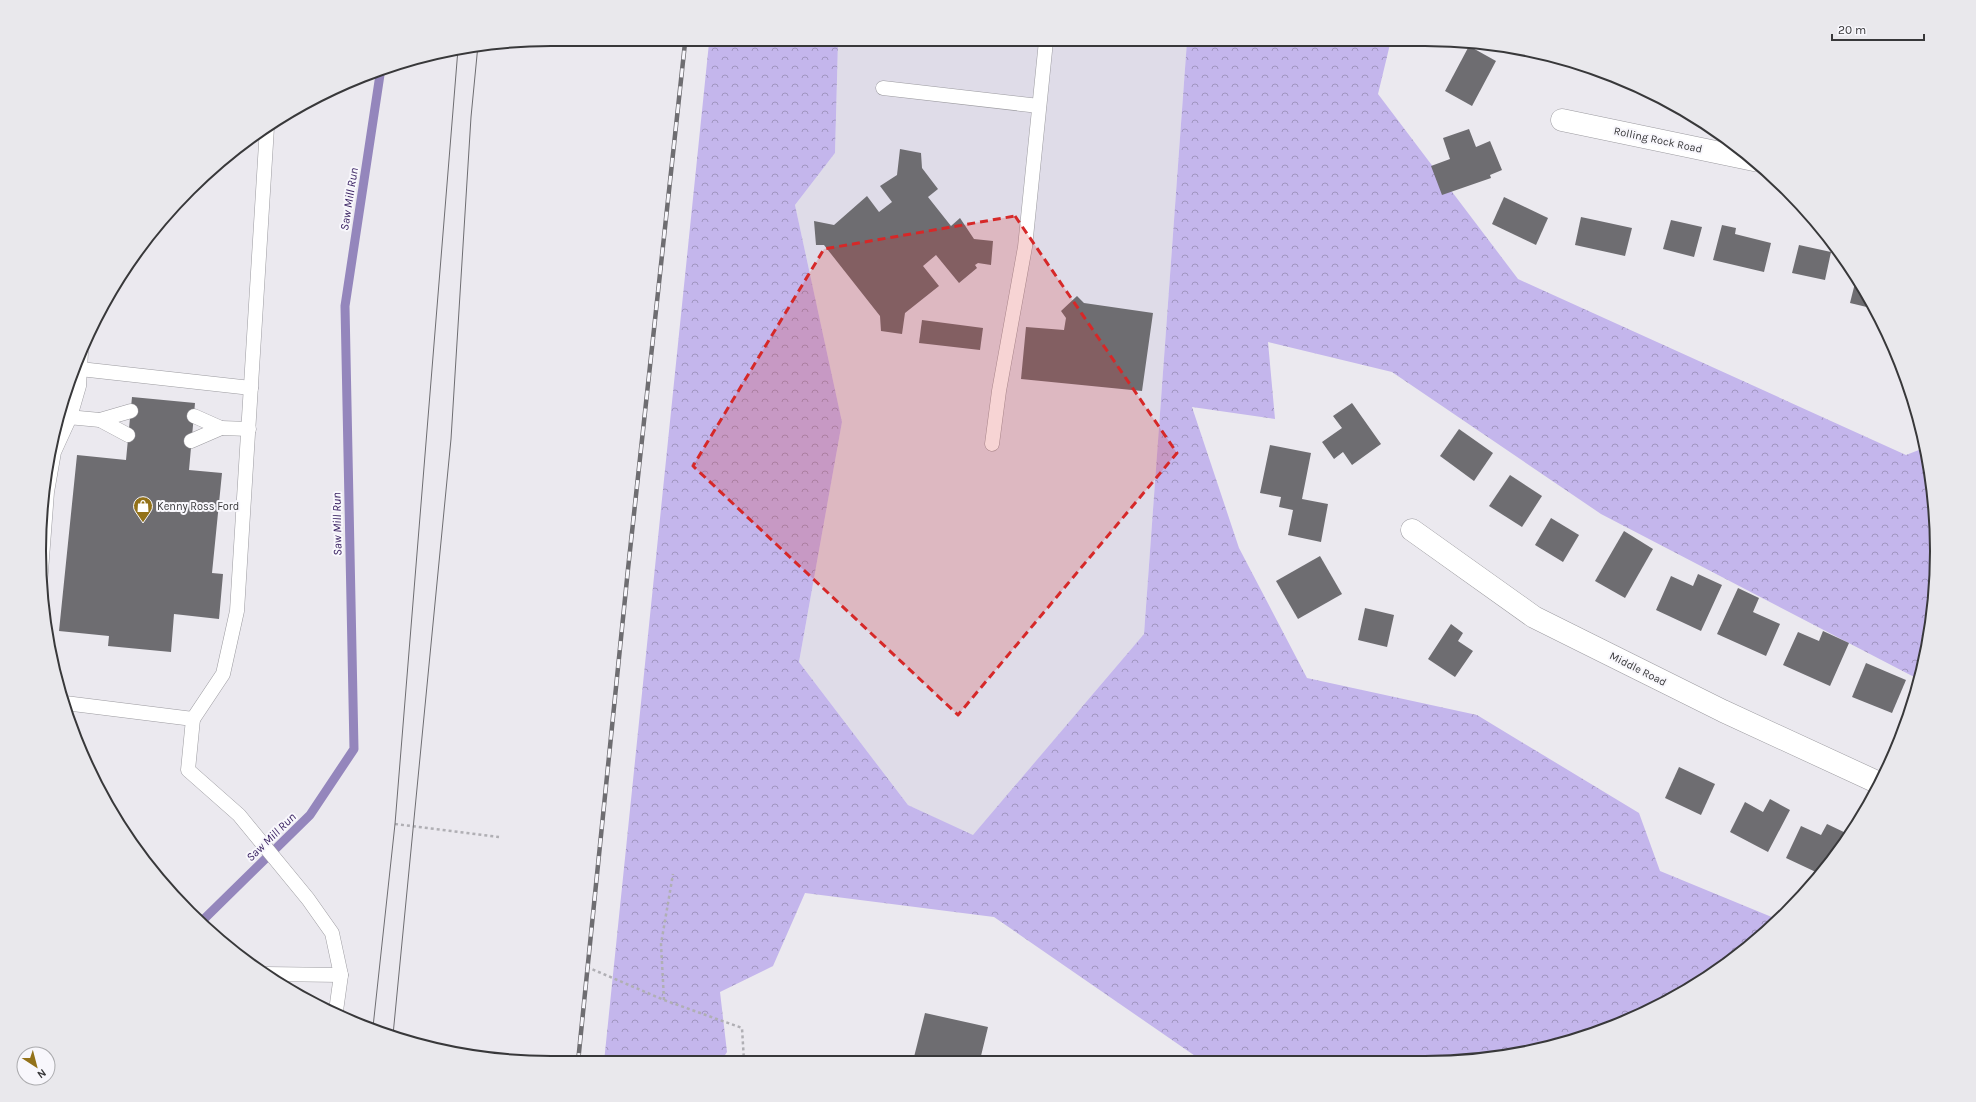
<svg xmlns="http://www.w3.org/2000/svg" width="1976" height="1102" viewBox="0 0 1976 1102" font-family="Karla,sans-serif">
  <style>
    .built { fill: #dfdce8 }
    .forest { fill: url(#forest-crowns) }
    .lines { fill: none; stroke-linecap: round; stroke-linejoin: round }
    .stream { stroke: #9486bc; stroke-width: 9 }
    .building { fill: #6e6d71 }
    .lane-casing { stroke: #9c9ba0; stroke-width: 15 }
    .street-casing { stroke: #9c9ba0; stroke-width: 23 }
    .path { stroke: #b0afb4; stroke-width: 2.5; stroke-dasharray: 3 3; stroke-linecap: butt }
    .lane { stroke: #fff; stroke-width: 14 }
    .street { stroke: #fff; stroke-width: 22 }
    .tram { stroke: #6e6d71; stroke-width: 1 }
    .rail-casing { stroke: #6e6d71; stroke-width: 4.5 }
    .rail { stroke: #f8f7fc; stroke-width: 3; stroke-dasharray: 9; stroke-linecap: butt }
    .marked { fill: #d62828; fill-opacity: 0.2; stroke: #d62828; stroke-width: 3; stroke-dasharray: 8 5; stroke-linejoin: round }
    .labels { text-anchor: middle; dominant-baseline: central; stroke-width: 4; stroke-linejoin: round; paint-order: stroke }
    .street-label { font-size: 11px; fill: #38383a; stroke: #f8f7fc }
    .poi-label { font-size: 11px; fill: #38383a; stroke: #f8f7fc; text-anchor: start }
    .water-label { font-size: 12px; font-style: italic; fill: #351d5e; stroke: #f8f7fc }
    .rim { fill: none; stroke: #38383a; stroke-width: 2 }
  </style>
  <defs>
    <pattern id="forest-crowns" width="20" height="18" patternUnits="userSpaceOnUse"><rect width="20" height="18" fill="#c4b6ec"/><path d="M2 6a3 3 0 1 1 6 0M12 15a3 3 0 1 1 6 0" fill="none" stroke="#a095c0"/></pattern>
  </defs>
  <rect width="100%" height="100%" fill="#ebe9ef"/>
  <path class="built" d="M1187,41L1144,634L973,836L908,805L799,662L842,422L795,205L835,153L838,42Z"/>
  <path class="forest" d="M1391,40L1378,94L1518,279L1906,455L1924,448L1936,518L1933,618L1918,679L1601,514L1392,372L1268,342L1275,419L1192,407L1239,548L1307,678L1477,715L1639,813L1660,871L1779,920L1709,977L1590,1036L1492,1059L1201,1060L994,917L805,893L773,966L720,992L727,1052L721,1061L604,1062L709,43L838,42L835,153L795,205L842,422L799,662L908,805L973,835L1144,634L1187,41Z"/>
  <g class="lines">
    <path class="stream" d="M200,923L310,815L354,749L345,306L381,68"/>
  </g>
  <g class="building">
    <path d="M1469,46L1496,61L1472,106L1445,91Z"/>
    <path d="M1469,129L1476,147L1490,141L1502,170L1490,175L1491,178L1442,195L1431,166L1450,159L1443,138Z"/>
    <path d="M900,149L921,153L922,168L938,189L928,197L951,226L960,218L974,239L993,241L991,265L978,263L975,265L977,268L959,283L936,255L923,266L939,286L905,313L902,334L881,331L880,316L824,245H816L814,221L834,225L867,196L879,212L892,202L880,186L897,175Z"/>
    <path d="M1504,197L1548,218L1536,245L1492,224Z"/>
    <path d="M1581,217L1632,228L1625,256L1575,245Z"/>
    <path d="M1671,220L1702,227L1694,257L1663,249Z"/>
    <path d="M1722,225L1736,228L1735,234L1771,243L1764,272L1713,260Z"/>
    <path d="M1799,245L1831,252L1825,280L1792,273Z"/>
    <path d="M1856,279L1862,289L1875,309L1850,303Z"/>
    <path d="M1077,296L1084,303L1153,313L1142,391L1021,379L1026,327L1064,330L1066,318L1061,311Z"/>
    <path d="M922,320L983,328L980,350L919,343Z"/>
    <path d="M132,397L195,403L189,470L222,473L212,573L223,574L219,619L174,614L171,652L108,646L109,636L59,631L77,455L126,460Z"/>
    <path d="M1352,403L1381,444L1352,465L1343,452L1334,459L1322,442L1342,428L1333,416Z"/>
    <path d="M1459,429L1493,453L1474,481L1440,456Z"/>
    <path d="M1270,445L1311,453L1302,499L1328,504L1321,542L1288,535L1293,510L1279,507L1281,497L1260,493Z"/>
    <path d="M1510,475L1542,496L1522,527L1489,506Z"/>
    <path d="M1551,518L1579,535L1563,562L1535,545Z"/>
    <path d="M1624,531L1653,549L1625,598L1595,581Z"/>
    <path d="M1320,556L1342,594L1298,619L1276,581Z"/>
    <path d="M1698,574L1722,585L1701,631L1656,610L1671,576L1693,586Z"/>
    <path d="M1738,588L1759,598L1753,612L1780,624L1766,656L1717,634Z"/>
    <path d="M1365,608L1394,615L1387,647L1358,640Z"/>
    <path d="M1451,624L1463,633L1458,641L1473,651L1455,677L1428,659Z"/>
    <path d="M1823,631L1849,643L1830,686L1783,665L1798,632L1819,641Z"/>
    <path d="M1866,663L1906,680L1892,713L1852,697Z"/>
    <path d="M1679,767L1715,784L1701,815L1665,798Z"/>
    <path d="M1770,799L1790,810L1768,852L1730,832L1745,802L1763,812Z"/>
    <path d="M1827,824L1848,834L1818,873L1786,858L1801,826L1821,835Z"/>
    <path d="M925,1013L988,1027L980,1060H970L949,1055L948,1060L913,1061Z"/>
  </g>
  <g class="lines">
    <defs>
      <g id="lane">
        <path d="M883,88L1039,106"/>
        <path d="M80,369L251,388"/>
        <path d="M57,416L100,420"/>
        <path d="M221,428L249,429"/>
        <path d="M128,435L100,420L131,411"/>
        <path d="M191,441L221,428L194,416"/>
        <path d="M992,444L999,391L1025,247L1046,41"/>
        <path d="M40,585L47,492L54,452L70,417L79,386L81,352"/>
        <path d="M65,703L193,719L188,770L239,815L308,899L332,933L341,975L336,1011"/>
        <path d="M193,719L223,674L237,611L267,127"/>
        <path d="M266,974L341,975"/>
      </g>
      <g id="street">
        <path d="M1562,120L1754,160"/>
        <path d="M1412,530L1534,617L1723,711L1879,783"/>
      </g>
    </defs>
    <use href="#lane" class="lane-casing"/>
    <use href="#street" class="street-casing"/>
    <g class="path">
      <path d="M395,824L499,837"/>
      <path d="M587,967L664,1000L742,1028L744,1061"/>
      <path d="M664,1000L661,944L673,874"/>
    </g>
    <use href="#lane" class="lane"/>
    <use href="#street" class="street"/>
    <g class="tram">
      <path d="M373,1027L395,824L458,49"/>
      <path d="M393,1035L451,439L471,117L478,45"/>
    </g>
    <defs>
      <path id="rail" d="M578,1062L628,569L685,43"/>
    </defs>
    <use href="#rail" class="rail-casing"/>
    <use href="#rail" class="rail"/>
  </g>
  <path class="marked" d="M1015,216L1177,453L958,715L693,466L824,249Z"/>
  <defs>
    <symbol id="shop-pin" viewBox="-11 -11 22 30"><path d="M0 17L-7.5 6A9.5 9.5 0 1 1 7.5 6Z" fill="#937219" stroke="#f8f7fc"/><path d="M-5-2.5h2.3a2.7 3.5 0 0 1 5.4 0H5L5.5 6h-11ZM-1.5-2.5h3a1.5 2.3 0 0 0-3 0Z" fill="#fff"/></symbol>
  </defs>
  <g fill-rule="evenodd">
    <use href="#shop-pin" x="132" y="495" width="22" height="30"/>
  </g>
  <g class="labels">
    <g class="street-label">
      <text transform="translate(1658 140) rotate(12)">Rolling Rock Road</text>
      <text transform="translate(1638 669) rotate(27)">Middle Road</text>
    </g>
    <g class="poi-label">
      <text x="157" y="506">Kenny Ross Ford</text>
    </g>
    <g class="water-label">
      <text transform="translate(349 199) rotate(-81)">Saw Mill Run</text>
      <text transform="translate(337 524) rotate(-91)">Saw Mill Run</text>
      <text transform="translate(271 837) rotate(-44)">Saw Mill Run</text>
    </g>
  </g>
  <path d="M0 0H1976V1102H0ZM551 46H1425A505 505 0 0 1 1930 551V551A505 505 0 0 1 1425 1056H551A505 505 0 0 1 46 551V551A505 505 0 0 1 551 46Z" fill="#e9e8ec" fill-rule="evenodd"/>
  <path class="rim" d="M551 46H1425A505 505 0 0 1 1930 551V551A505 505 0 0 1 1425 1056H551A505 505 0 0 1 46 551V551A505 505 0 0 1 551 46Z"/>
  <g transform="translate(36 1066) rotate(144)"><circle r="19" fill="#f8f7fc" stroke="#ababae"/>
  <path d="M0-3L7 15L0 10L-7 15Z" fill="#937219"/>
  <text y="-6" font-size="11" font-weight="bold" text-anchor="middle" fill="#38383a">N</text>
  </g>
  <path d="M1832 34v6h92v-6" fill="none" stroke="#38383a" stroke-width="2"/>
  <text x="1838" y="34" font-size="12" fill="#38383a" stroke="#f8f7fc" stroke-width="3" paint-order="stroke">20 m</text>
</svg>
